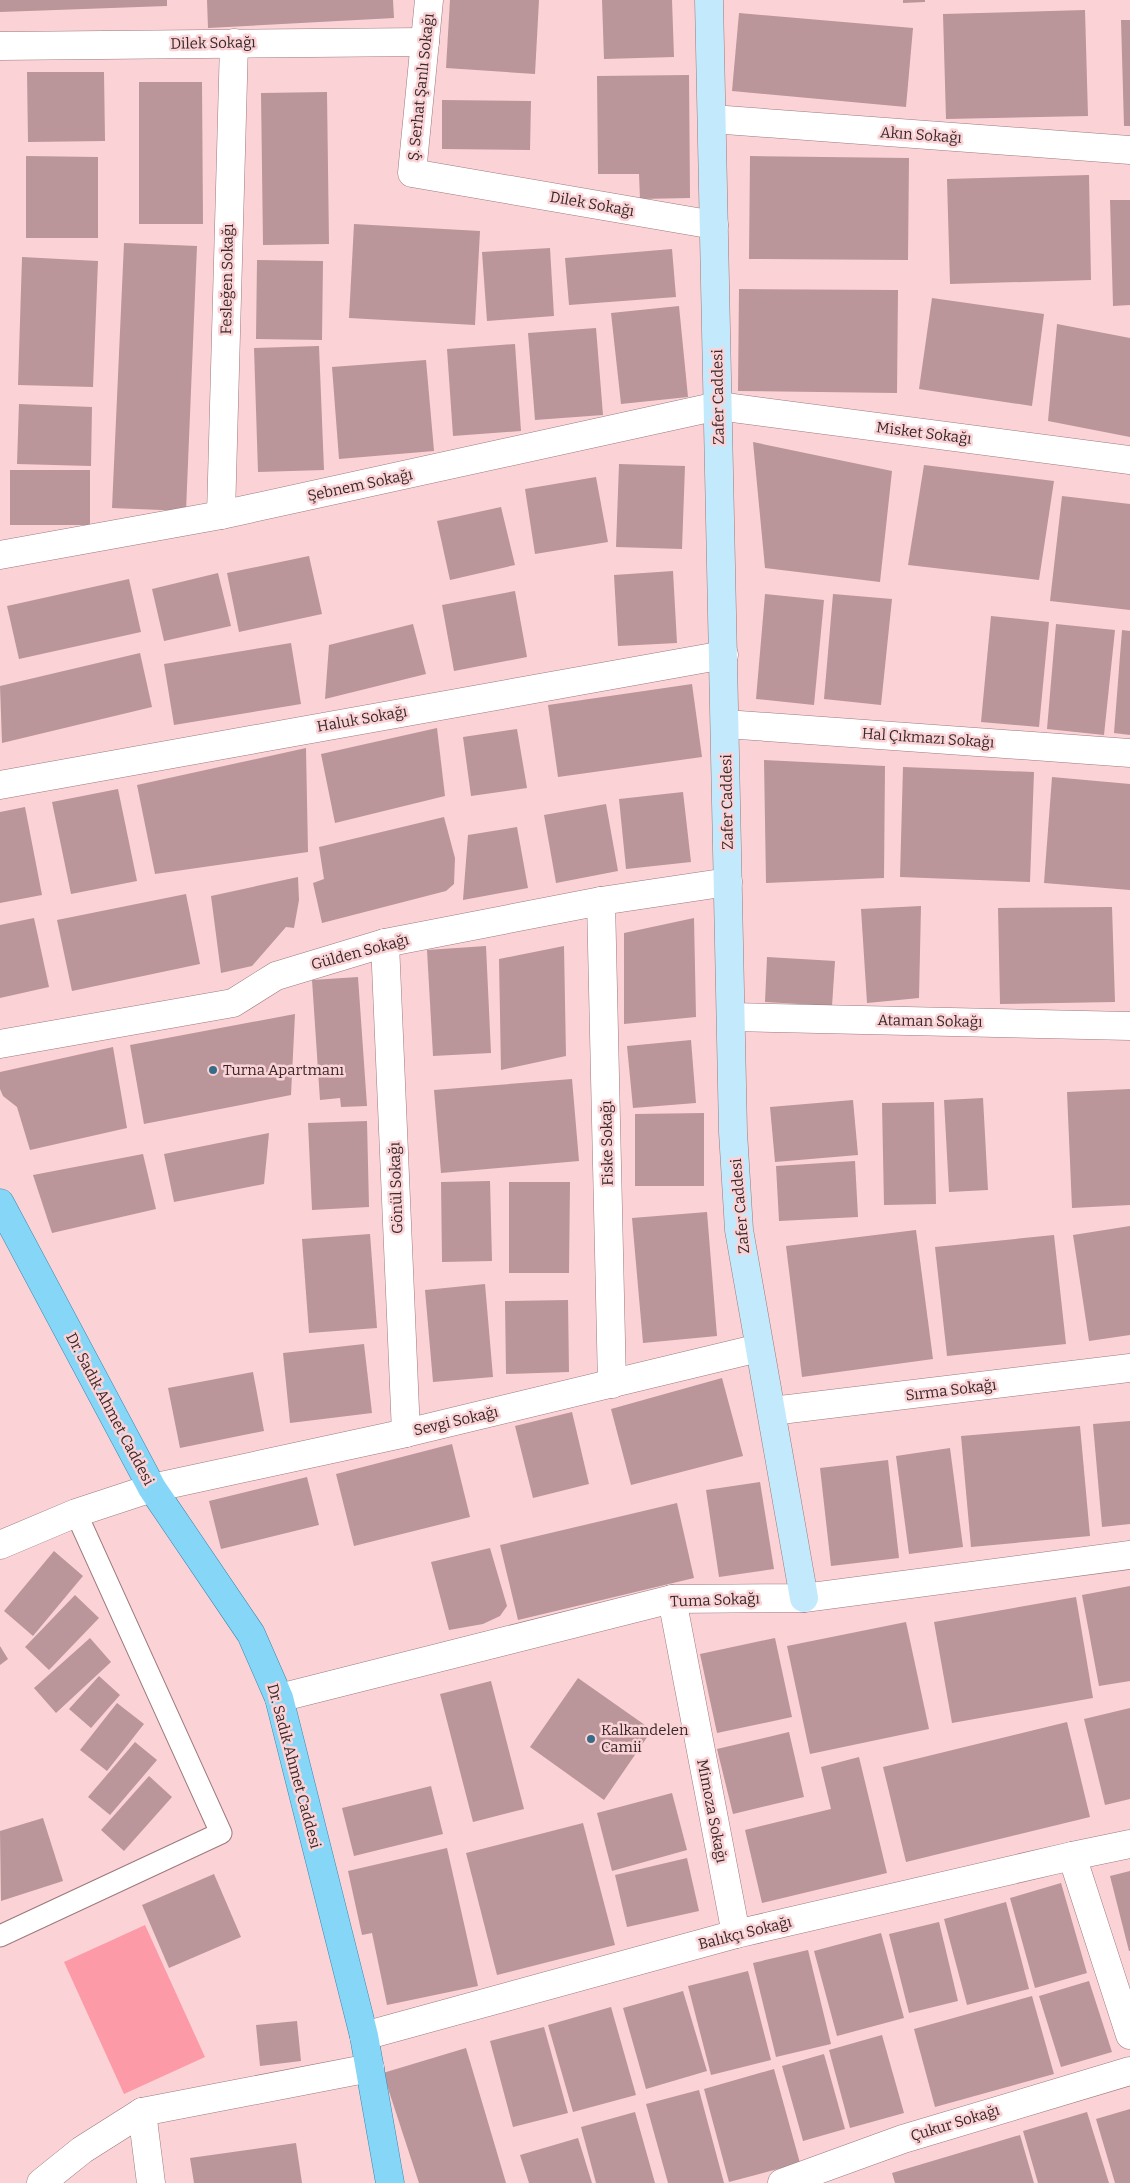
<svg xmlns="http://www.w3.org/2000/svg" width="1130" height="2183" viewBox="0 0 1130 2183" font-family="Bitter,serif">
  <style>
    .green { fill: #fc9ba7 }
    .building { fill: #ba9599 }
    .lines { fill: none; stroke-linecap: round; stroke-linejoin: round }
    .lane-casing { stroke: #9d797c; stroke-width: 23 }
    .street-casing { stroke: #9d797c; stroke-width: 29 }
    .secondary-casing { stroke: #9d797c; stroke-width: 29 }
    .primary-casing { stroke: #3687ad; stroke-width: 29 }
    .lane { stroke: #fff; stroke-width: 21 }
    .street { stroke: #fff; stroke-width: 28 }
    .secondary { stroke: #c2eafc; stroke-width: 28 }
    .primary { stroke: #86d6f8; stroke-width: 28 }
    .poi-dot { fill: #366c88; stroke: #fbd3d6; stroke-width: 2 }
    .labels { text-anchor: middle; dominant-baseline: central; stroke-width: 5; stroke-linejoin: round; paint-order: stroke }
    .street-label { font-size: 15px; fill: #372829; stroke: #fbd3d6 }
    .poi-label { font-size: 15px; fill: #372829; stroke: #fbd3d6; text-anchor: start }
  </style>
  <rect width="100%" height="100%" fill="#fbd3d6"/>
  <path class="green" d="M145,1925L205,2057L124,2094L64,1962Z"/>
  <g class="building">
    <path d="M0,0H167V6L0,12Z"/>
    <path d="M207,0H393L394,18L208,28Z"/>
    <path d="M450,0H539L535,74L446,68Z"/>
    <path d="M602,0H672L674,57L604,59Z"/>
    <path d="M903,0H925V2L903,3Z"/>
    <path d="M1085,10L1088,116L946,119L943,14Z"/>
    <path d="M739,13L913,28L906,107L732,91Z"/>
    <path d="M1121,20H1130V126H1124Z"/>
    <path d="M27,72H104L105,141L28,142Z"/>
    <path d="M689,75L690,198L640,199L639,174H598L597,76Z"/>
    <path d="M139,82H202L203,224H139Z"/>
    <path d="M327,92L329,244L263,245L261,93Z"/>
    <path d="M442,100L531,101L530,150L442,149Z"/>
    <path d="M26,156L98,157V238H26Z"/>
    <path d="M750,156L909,158L908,260L749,259Z"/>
    <path d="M1089,175L1091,280L950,284L947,179Z"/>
    <path d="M1110,200H1130V305L1113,306Z"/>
    <path d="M354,224L480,231L475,325L349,318Z"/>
    <path d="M124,243L197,246L186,511L112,508Z"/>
    <path d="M550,248L554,316L487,321L482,252Z"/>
    <path d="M672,249L676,297L569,305L565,258Z"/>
    <path d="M22,257L98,261L93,387L18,385Z"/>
    <path d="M257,260L323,261L322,340L256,339Z"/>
    <path d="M739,289L898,290L897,393L738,391Z"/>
    <path d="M932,298L1044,314L1032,406L919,389Z"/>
    <path d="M679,306L688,397L621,404L611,313Z"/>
    <path d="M1057,324L1130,338V437L1048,421Z"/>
    <path d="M596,328L603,415L535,420L528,333Z"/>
    <path d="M515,344L521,431L453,436L447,349Z"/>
    <path d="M319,346L324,470L258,472L254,348Z"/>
    <path d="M426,360L434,451L339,459L332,367Z"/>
    <path d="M19,404L92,407L91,466L17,464Z"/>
    <path d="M753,442L892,471L880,582L765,568Z"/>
    <path d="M619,464L685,466L682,549L616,547Z"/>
    <path d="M924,465L1054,481L1039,580L908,565Z"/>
    <rect x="10" y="470" width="80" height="55"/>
    <path d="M596,477L608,542L535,554L525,489Z"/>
    <path d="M1062,496L1130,504V610L1050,601Z"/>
    <path d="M501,507L515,565L450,580L437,521Z"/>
    <path d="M309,556L322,614L239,632L227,573Z"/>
    <path d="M673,571L677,643L618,646L614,575Z"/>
    <path d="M218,573L231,626L164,641L152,589Z"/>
    <path d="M129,579L141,632L19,659L7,606Z"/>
    <path d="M515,591L527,657L454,671L442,605Z"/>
    <path d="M765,594L824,600L814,705L756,699Z"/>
    <path d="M833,594L892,599L881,705L824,699Z"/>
    <path d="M991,616L1049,622L1039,727L981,722Z"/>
    <path d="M413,624L426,674L325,699L329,645Z"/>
    <path d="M1056,624L1115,630L1104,735L1047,729Z"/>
    <path d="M1122,630L1130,631V735L1114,733Z"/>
    <path d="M291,643L301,704L174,725L164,664Z"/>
    <path d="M140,653L152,707L2,743L0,686Z"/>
    <path d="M692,684L702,757L558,777L548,705Z"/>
    <path d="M437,728L445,796L335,823L321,754Z"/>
    <path d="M517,729L527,788L471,796L463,737Z"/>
    <path d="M306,748L308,852L155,874L137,785Z"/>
    <path d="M764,760L885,766L884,878L766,883Z"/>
    <path d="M903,767L1034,772L1030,882L900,877Z"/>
    <path d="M1052,777L1130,784V890L1044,883Z"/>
    <path d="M118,789L137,881L71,894L52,802Z"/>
    <path d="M683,792L691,862L626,869L619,799Z"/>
    <path d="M606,804L618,871L556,883L544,815Z"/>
    <path d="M25,807L42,895L0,903V812Z"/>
    <path d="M444,817L455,858L454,884L446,891L322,923L313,883L324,879L319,847Z"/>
    <path d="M517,827L528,888L463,900L468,835Z"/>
    <path d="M298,877L299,900L294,928L286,927L252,966L221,973L211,896Z"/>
    <path d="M186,894L200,964L72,991L57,920Z"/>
    <path d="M921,906L919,998L867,1003L861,909Z"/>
    <path d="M1112,907L1115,1002L1000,1004L998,908Z"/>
    <path d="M34,918L49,987L0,998V925Z"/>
    <path d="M694,918L696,1017L624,1024V933Z"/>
    <path d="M486,946L491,1053L433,1056L427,950Z"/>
    <path d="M564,946L566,1056L501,1070L499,959Z"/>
    <path d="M767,957L835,961L832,1006L765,1002Z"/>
    <path d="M358,977L367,1106L341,1107L340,1098L320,1100L312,980Z"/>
    <path d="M295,1014L291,1095L144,1124L130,1045Z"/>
    <path d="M691,1040L696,1103L633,1108L627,1046Z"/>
    <path d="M113,1047L127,1128L30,1150L17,1107L3,1096L0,1089V1072Z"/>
    <path d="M572,1079L579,1161L441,1173L434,1090Z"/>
    <path d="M1130,1089V1205L1072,1208L1067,1092Z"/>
    <path d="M983,1098L988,1190L949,1192L944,1100Z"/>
    <path d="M853,1100L858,1155L775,1162L770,1107Z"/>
    <path d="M934,1102L936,1204L884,1205L882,1103Z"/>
    <path d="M704,1113V1186H635V1114Z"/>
    <path d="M367,1121L369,1207L312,1210L308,1123Z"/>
    <path d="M269,1133L264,1184L174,1202L164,1154Z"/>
    <path d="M143,1154L156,1209L52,1233L33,1175Z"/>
    <path d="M855,1161L858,1217L779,1221L776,1166Z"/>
    <path d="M490,1181L492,1261L442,1262L441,1182Z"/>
    <path d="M509,1182H570L569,1273H509Z"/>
    <path d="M707,1212L717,1336L643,1343L632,1218Z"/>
    <path d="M1130,1226V1335L1089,1341L1073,1235Z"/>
    <path d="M916,1230L933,1359L802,1377L786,1246Z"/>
    <path d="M370,1234L377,1328L309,1333L302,1239Z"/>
    <path d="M1054,1235L1066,1344L947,1356L935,1247Z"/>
    <path d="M485,1284L493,1377L433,1382L425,1290Z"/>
    <path d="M568,1300L569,1372L506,1374L505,1301Z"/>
    <path d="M364,1344L372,1413L290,1423L283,1353Z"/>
    <path d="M253,1372L264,1431L180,1448L168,1388Z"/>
    <path d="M722,1378L743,1456L631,1485L611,1409Z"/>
    <path d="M572,1412L589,1484L533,1498L515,1426Z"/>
    <path d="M1130,1421V1524L1102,1527L1093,1424Z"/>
    <path d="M1080,1426L1090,1536L971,1547L961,1436Z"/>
    <path d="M452,1444L470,1517L354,1546L336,1474Z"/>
    <path d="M950,1448L963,1547L909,1554L896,1456Z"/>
    <path d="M888,1460L899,1558L831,1566L820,1468Z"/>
    <path d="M307,1477L319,1525L221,1549L209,1501Z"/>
    <path d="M760,1482L774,1569L719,1577L706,1490Z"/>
    <path d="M677,1503L694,1578L518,1620L500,1545Z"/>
    <path d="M490,1548L507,1606L500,1616L483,1624L449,1630L431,1562Z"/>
    <path d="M54,1551L83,1576L33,1636L4,1611Z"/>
    <path d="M1130,1586V1681L1099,1686L1082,1595Z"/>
    <path d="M75,1595L99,1618L49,1670L25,1647Z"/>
    <path d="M1076,1597L1093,1698L952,1723L934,1622Z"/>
    <path d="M906,1622L929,1729L810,1754L787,1646Z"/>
    <path d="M90,1638L111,1662L56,1713L34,1688Z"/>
    <path d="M775,1638L792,1717L717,1733L700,1654Z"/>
    <path d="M0,1646L8,1659L0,1665Z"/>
    <path d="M99,1676L120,1695L91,1728L69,1709Z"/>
    <path d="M578,1678L652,1730L604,1800L530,1747Z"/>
    <path d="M491,1681L524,1809L473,1822L440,1694Z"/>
    <path d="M117,1703L144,1724L107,1771L80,1750Z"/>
    <path d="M1130,1708V1799L1105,1805L1084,1719Z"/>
    <path d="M1067,1722L1090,1817L906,1862L883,1767Z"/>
    <path d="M789,1732L804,1797L733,1814L717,1749Z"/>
    <path d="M135,1742L157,1760L110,1815L88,1797Z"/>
    <path d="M859,1757L887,1873L762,1903L745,1830L831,1809L821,1767Z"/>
    <path d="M149,1776L172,1797L124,1851L101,1830Z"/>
    <path d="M431,1786L443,1834L354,1856L342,1808Z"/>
    <path d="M672,1793L687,1850L612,1871L597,1813Z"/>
    <path d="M43,1818L63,1881L1,1901L0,1831Z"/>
    <path d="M583,1823L615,1945L497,1975L466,1853Z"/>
    <path d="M447,1848L478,1986L387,2005L372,1933L362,1935L348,1871Z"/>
    <path d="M687,1858L699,1911L627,1927L615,1875Z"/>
    <path d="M1130,1871V1951H1129L1110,1876Z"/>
    <path d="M214,1874L241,1937L169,1968L142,1905Z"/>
    <path d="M1061,1883L1087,1973L1035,1988L1010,1898Z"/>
    <path d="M1006,1902L1029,1989L967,2005L944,1919Z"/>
    <path d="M939,1922L958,2001L909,2013L889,1934Z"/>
    <path d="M881,1933L904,2018L837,2036L814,1951Z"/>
    <path d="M808,1950L831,2044L776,2057L753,1963Z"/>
    <path d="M748,1971L771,2060L711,2075L688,1986Z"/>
    <path d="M1089,1981L1112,2052L1061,2067L1039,1996Z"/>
    <path d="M683,1991L707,2071L646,2089L623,2008Z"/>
    <path d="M1032,1996L1054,2074L935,2107L914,2029Z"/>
    <path d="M611,2007L636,2095L573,2112L548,2025Z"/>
    <path d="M297,2021L301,2061L260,2066L256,2025Z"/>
    <path d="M544,2027L568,2113L513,2127L490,2041Z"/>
    <path d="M882,2035L904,2113L850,2128L829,2050Z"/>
    <path d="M466,2048L506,2183H419L383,2073Z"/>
    <path d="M824,2054L845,2129L803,2141L782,2066Z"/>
    <path d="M774,2069L800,2163L729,2182L704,2089Z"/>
    <path d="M699,2090L724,2183H668L646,2104Z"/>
    <path d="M1130,2109V2183H1115L1096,2119Z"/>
    <path d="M635,2112L655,2183H596L581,2127Z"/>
    <path d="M1087,2112L1109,2183H1038L1023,2131Z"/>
    <path d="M1020,2135L1034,2183H895L892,2173Z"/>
    <path d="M578,2138L592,2183H529L520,2155Z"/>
    <path d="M296,2143L302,2183H194L190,2158Z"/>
  </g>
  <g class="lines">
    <defs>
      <path id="lane" d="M0,1936L221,1833L76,1513"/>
      <g id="street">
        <path d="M429,0L412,173L714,225"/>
        <path d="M0,46L425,42"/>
        <path d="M712,119L1130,150"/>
        <path d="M221,515L234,43"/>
        <path d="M0,555L221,515L718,406L1130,460"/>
        <path d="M725,724L1130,753"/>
        <path d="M0,785L724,655"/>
        <path d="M601,901L612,1384"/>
        <path d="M385,943L406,1433"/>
        <path d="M731,1017L1130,1026"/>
        <path d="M0,1044L233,1003L276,976L385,943L601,901L728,882"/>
        <path d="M772,1411L1130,1368"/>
        <path d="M0,1545L76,1513L152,1488L406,1433L759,1348"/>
        <path d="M672,1599L736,1934"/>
        <path d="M279,1698L672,1599L804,1598L1130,1555"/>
        <path d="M1072,1856L1130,2035"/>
        <path d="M364,2036L736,1934L1072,1856L1130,1844"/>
        <path d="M142,2112L151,2183"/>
        <path d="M41,2183L82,2150L142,2112L370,2068"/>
        <path d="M782,2183L903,2139L1130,2071"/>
      </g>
      <path id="secondary" d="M709,0L733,1132L739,1230L804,1598"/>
      <path id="primary" d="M0,1203L152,1488L251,1634L279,1698L364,2036L390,2183"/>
    </defs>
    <use href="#lane" class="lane-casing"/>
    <use href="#street" class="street-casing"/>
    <use href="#secondary" class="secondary-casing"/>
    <use href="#primary" class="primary-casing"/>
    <use href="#lane" class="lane"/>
    <use href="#street" class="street"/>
    <use href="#secondary" class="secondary"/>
    <use href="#primary" class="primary"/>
  </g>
  <g class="poi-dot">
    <circle cx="213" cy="1070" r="5"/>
    <circle cx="591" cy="1739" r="5"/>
  </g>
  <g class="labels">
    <g class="street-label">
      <text transform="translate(213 43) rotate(-1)">Dilek Sokağı</text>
      <text transform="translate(421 87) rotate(-84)">Ş. Serhat Şanlı Sokağı</text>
      <text transform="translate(921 135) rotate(4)">Akın Sokağı</text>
      <text transform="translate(592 204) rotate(10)">Dilek Sokağı</text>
      <text transform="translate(227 279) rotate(-89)">Fesleğen Sokağı</text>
      <text transform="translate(718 397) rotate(-91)">Zafer Caddesi</text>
      <text transform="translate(924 433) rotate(7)">Misket Sokağı</text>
      <text transform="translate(360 485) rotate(-12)">Şebnem Sokağı</text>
      <text transform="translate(362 719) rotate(-10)">Haluk Sokağı</text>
      <text transform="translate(928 738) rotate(4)">Hal Çıkmazı Sokağı</text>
      <text transform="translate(727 802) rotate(-91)">Zafer Caddesi</text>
      <text transform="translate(360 952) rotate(-15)">Gülden Sokağı</text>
      <text transform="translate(930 1021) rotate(1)">Ataman Sokağı</text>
      <text transform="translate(607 1143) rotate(-91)">Fiske Sokağı</text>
      <text transform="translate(396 1188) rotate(-92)">Gönül Sokağı</text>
      <text transform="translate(740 1206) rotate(-95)">Zafer Caddesi</text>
      <text transform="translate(951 1390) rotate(-7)">Sırma Sokağı</text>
      <text transform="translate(110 1409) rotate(62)">Dr. Sadık Ahmet Caddesi</text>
      <text transform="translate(456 1421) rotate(-13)">Sevgi Sokağı</text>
      <text transform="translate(715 1600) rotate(-2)">Tuma Sokağı</text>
      <text transform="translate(294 1766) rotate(75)">Dr. Sadık Ahmet Caddesi</text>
      <text transform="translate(712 1811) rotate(79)">Mimoza Sokağı</text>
      <text transform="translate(745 1933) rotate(-14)">Balıkçı Sokağı</text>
      <text transform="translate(955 2123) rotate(-17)">Çukur Sokağı</text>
    </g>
    <g class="poi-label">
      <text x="223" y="1070">Turna Apartmanı</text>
      <text x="601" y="1730">Kalkandelen<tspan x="601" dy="17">Camii</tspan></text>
    </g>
  </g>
</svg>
